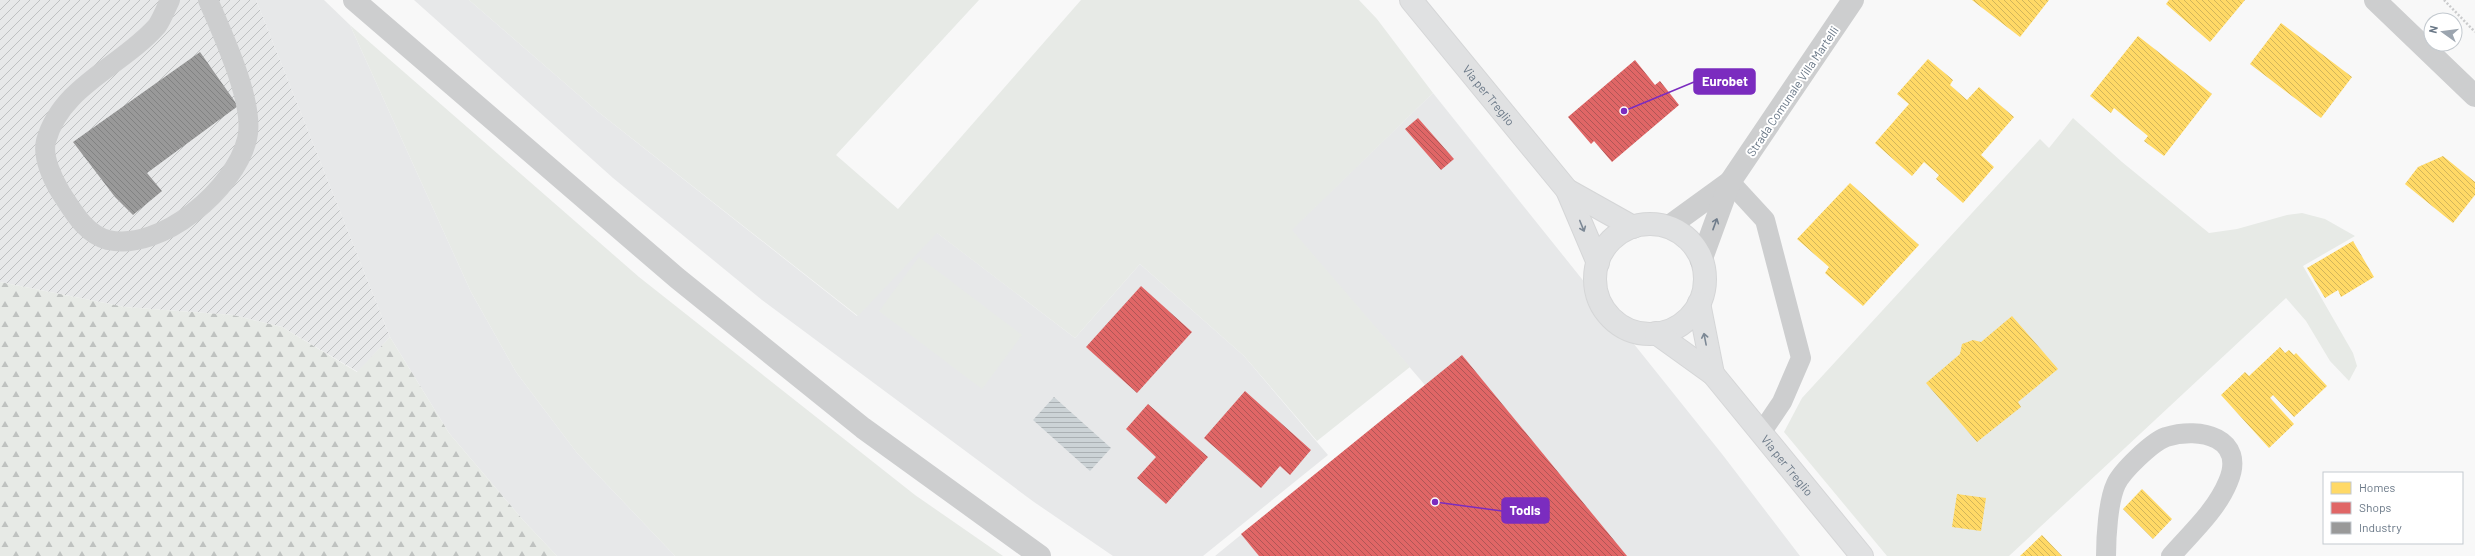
<svg xmlns="http://www.w3.org/2000/svg" width="2475" height="556" viewBox="0 0 2475 556" font-family="Barlow,sans-serif">
  <style>
    .built { fill: #e7e8e9 }
    .industrial { fill: url(#industrial-furrows) }
    .green { fill: #e7eae6 }
    .forest { fill: url(#forest-firs) }
    .water { fill: url(#water-rules) }
    .homes { fill: url(#homes-back-hatch) }
    .shops { fill: url(#shops-back-hatch) }
    .industry { fill: url(#industry-back-hatch) }
    .lines { fill: none; stroke-linecap: round; stroke-linejoin: round }
    .secondary-casing { stroke: #d5d6d7; stroke-width: 24 }
    .path { stroke: #cacbcc; stroke-width: 2.5; stroke-dasharray: 2 2; stroke-linecap: butt }
    .service { stroke: #cdcecf; stroke-width: 20 }
    .minor { stroke: #cdcecf; stroke-width: 22 }
    .secondary { stroke: #e0e1e2; stroke-width: 22 }
    .oneway { stroke: #6f7c8b }
    .oneway2 { stroke: #7c8895 }
    .labels { text-anchor: middle; dominant-baseline: central; stroke-width: 4; stroke-linejoin: round; paint-order: stroke }
    .street-label { font-size: 12px; fill: #6a7887; stroke: #fff }
    .leader { fill: none; stroke: #7b2cbf; stroke-width: 1.5 }
    .callout-dot { fill: #7b2cbf; stroke: #fff; stroke-width: 1.5 }
    .callout { fill: #7b2cbf; stroke: #7b2cbf; stroke-width: 1.5 }
    .callout-label { font-size: 13px; text-anchor: middle; font-weight: bold; fill: #fff }
  </style>
  <defs>
    <pattern id="industrial-furrows" width="10" height="10" patternUnits="userSpaceOnUse"><rect width="10" height="10" fill="#e7e8e9"/><path d="M-1 1l2-2M0 10L10 0M9 11l2-2" fill="none" stroke="#bfc1c2"/></pattern>
    <pattern id="forest-firs" width="22" height="20" patternUnits="userSpaceOnUse"><rect width="22" height="20" fill="#e7eae6"/><path d="M5 1l3.5 6h-7zM16 11l3.5 6h-7z" fill="#bfc2c0"/></pattern>
    <pattern id="water-rules" width="6" height="5" patternUnits="userSpaceOnUse"><rect width="6" height="5" fill="#ccd3d6"/><path d="M0 2.5h6" fill="none" stroke="#aab0b3"/></pattern>
    <pattern id="homes-back-hatch" width="6" height="6" patternUnits="userSpaceOnUse"><rect width="6" height="6" fill="#ffd966"/><path d="M-1 5l2 2M0 0l6 6M5-1l2 2" fill="none" stroke="#d2b55a"/></pattern>
    <pattern id="shops-back-hatch" width="6" height="6" patternUnits="userSpaceOnUse"><rect width="6" height="6" fill="#e06666"/><path d="M-1 5l2 2M0 0l6 6M5-1l2 2" fill="none" stroke="#b05656"/></pattern>
    <pattern id="industry-back-hatch" width="6" height="6" patternUnits="userSpaceOnUse"><rect width="6" height="6" fill="#999"/><path d="M-1 5l2 2M0 0l6 6M5-1l2 2" fill="none" stroke="#818282"/></pattern>
  </defs>
  <rect width="100%" height="100%" fill="#f8f8f8"/>
  <g class="built">
    <path d="M256,0H324L350,25L471,292L516,372L577,453L675,556H557L523,520L449,433L390,337Z"/>
    <path d="M414,0H469L597,111L857,316L936,232L1075,338L1140,264L1244,356L1328,455L1203,556H1113L1034,502L762,300L613,178Z"/>
    <path d="M1433,93L1722,454L1800,556H1215L1425,385L1291,230Z"/>
  </g>
  <path class="industrial" d="M0,0H256L390,337L358,372L282,327L233,315L125,307L0,282Z"/>
  <g class="green">
    <path d="M469,0H979L836,155L898,209L1081,0H1359L1377,19L1433,93L1292,230L1410,367L1317,441L1244,356L1140,264L1075,338L937,233L858,316L597,111Z"/>
    <path d="M350,25L639,277L915,495L1003,556H675L577,453L516,372L471,292Z"/>
    <path d="M2073,118L2122,162L2209,233L2237,229L2287,215L2302,213L2325,219L2355,236L2303,266L2353,353L2357,366L2349,381L2330,361L2306,321L2286,298L2009,556H1887L1784,432L1802,398L2040,139L2049,148Z"/>
    <path d="M919,257L1022,335L982,389L879,311Z"/>
  </g>
  <path class="forest" d="M0,282L125,307L233,315L282,327L357,372L390,337L449,433L523,520L557,556H0Z"/>
  <path class="water" d="M1054,397L1111,448L1090,471L1033,420Z"/>
  <g class="homes">
    <path d="M1972,0H2049L2020,37Z"/>
    <path d="M2169,0H2245L2210,42L2166,4Z"/>
    <path d="M2281,23L2352,77L2321,118L2250,64Z"/>
    <path d="M2138,36L2212,94L2164,156L2144,141L2148,136L2114,108L2111,113L2090,96Z"/>
    <path d="M1928,59L1953,80L1950,85L1967,100L1979,87L2014,117L1981,155L1994,167L1963,203L1936,179L1939,175L1924,162L1912,176L1875,143L1909,104L1897,94Z"/>
    <path d="M2443,156L2475,182V195L2453,223L2405,184L2418,167Z"/>
    <path d="M1850,183L1919,245L1863,306L1825,273L1829,267L1797,239Z"/>
    <path d="M2353,241L2374,277L2341,297L2338,290L2325,298L2307,268Z"/>
    <path d="M2012,316L2058,369L2018,402L2021,407L1977,442L1926,383L1960,354L1962,344L1973,340L1981,342Z"/>
    <path d="M2280,347L2285,353L2289,350L2294,355L2296,353L2327,386L2294,417L2273,395L2270,398L2294,424L2269,448L2221,395L2245,372L2249,376Z"/>
    <path d="M2142,489L2172,519L2153,539L2123,509Z"/>
    <path d="M1957,494L1986,498L1981,531L1952,527Z"/>
    <path d="M2042,535L2062,556H2020Z"/>
  </g>
  <g class="shops">
    <path d="M1635,60L1655,85L1660,81L1679,105L1612,162L1594,141L1591,144L1568,117Z"/>
    <path d="M1418,118L1454,159L1441,170L1405,129Z"/>
    <path d="M1141,286L1192,332L1137,393L1086,347Z"/>
    <path d="M1462,355L1627,556H1259L1241,534Z"/>
    <path d="M1245,391L1311,450L1290,475L1280,466L1261,488L1204,438Z"/>
    <path d="M1148,404L1208,457L1166,504L1137,478L1156,457L1126,429Z"/>
  </g>
  <path class="industry" d="M200,52L238,106L147,173L162,191L133,215L115,197L73,142Z"/>
  <g class="lines">
    <defs>
      <g id="secondary">
        <path id="s1" d="M1411,0L1567,190L1598,263"/>
        <path d="M1567,190L1633,227"/>
        <circle cx="1650" cy="279" r="55"/>
        <path d="M1699,303L1713,374"/>
        <path id="s2" d="M1656,333L1713,374L1862,556"/>
      </g>
    </defs>
    <use href="#secondary" class="secondary-casing"/>
    <path class="path" d="M2444,0L2475,32"/>
    <g class="service">
      <path d="M170,0C166,8 162,19 157,26C122,66 61,86 46,141C42,157 53,180 61,193C73,211 85,234 108,240C161,252 235,189 247,139C256,105 222,33 208,0"/>
      <path d="M1730,182L1765,220L1801,358L1782,402L1761,433"/>
      <path d="M2106,556C2106,538 2108,501 2116,484C2122,471 2152,442 2166,437C2200,426 2247,438 2228,482C2216,511 2191,533 2171,556"/>
    </g>
    <g class="minor">
      <path d="M354,0L677,278L863,428L1040,556"/>
      <path d="M2375,0L2475,96"/>
      <path d="M1668,227L1730,182"/>
      <path d="M1701,261L1730,182L1853,0"/>
    </g>
    <use href="#secondary" class="secondary"/>
  </g>
  <defs><path id="oneway-shaft" d="M-6 0H5M1.5-3L5.5 0L1.5 3" fill="none" stroke-width="1.6" stroke-linecap="round" stroke-linejoin="round"/></defs>
  <use class="oneway" href="#oneway-shaft" transform="translate(1715 224) rotate(-70)"/>
  <g class="oneway2">
    <use href="#oneway-shaft" transform="translate(1582 226) rotate(68)"/>
    <use href="#oneway-shaft" transform="translate(1705 339) rotate(-101)"/>
  </g>
  <g class="labels">
    <g class="street-label">
      <text transform="translate(1792 91) rotate(-56)">Strada Comunale Villa Martelli</text>
      <text stroke="none"><textPath href="#s1" startOffset="123">Via per Treglio</textPath></text>
      <text stroke="none"><textPath href="#s2" startOffset="188">Via per Treglio</textPath></text>
    </g>
  </g>
  <path class="leader" d="M1624 111L1694 82M1435 502L1502 511"/>
  <g class="callout-dot">
    <circle cx="1624" cy="111" r="4"/>
    <circle cx="1435" cy="502" r="4"/>
  </g>
  <g class="callout">
    <rect x="1694" y="69" width="61" height="25" rx="4"/>
    <rect x="1502" y="498" width="47" height="25" rx="4"/>
  </g>
  <g class="callout-label">
    <text x="1725" y="86">Eurobet</text>
    <text x="1525" y="515">Todis</text>
  </g>
  <rect x="2323" y="472" width="140" height="72" fill="#ffffff" stroke="#c3c9cf"/>
  <rect x="2331" y="482" width="20" height="12" fill="#ffd966" stroke="#c3c9cf"/>
  <text x="2359" y="492" font-size="12" fill="#6a7887">Homes</text>
  <rect x="2331" y="502" width="20" height="12" fill="#e06666" stroke="#c3c9cf"/>
  <text x="2359" y="512" font-size="12" fill="#6a7887">Shops</text>
  <rect x="2331" y="522" width="20" height="12" fill="#999999" stroke="#c3c9cf"/>
  <text x="2359" y="532" font-size="12" fill="#6a7887">Industry</text>
  <g transform="translate(2443 32) rotate(284)"><circle r="19" fill="#ffffff" stroke="#c3c9cf"/>
  <path d="M0-3L7 15L0 10L-7 15Z" fill="#9ca5af"/>
  <text y="-6" font-size="11" font-weight="bold" text-anchor="middle" fill="#6a7887">N</text>
  </g>
</svg>
